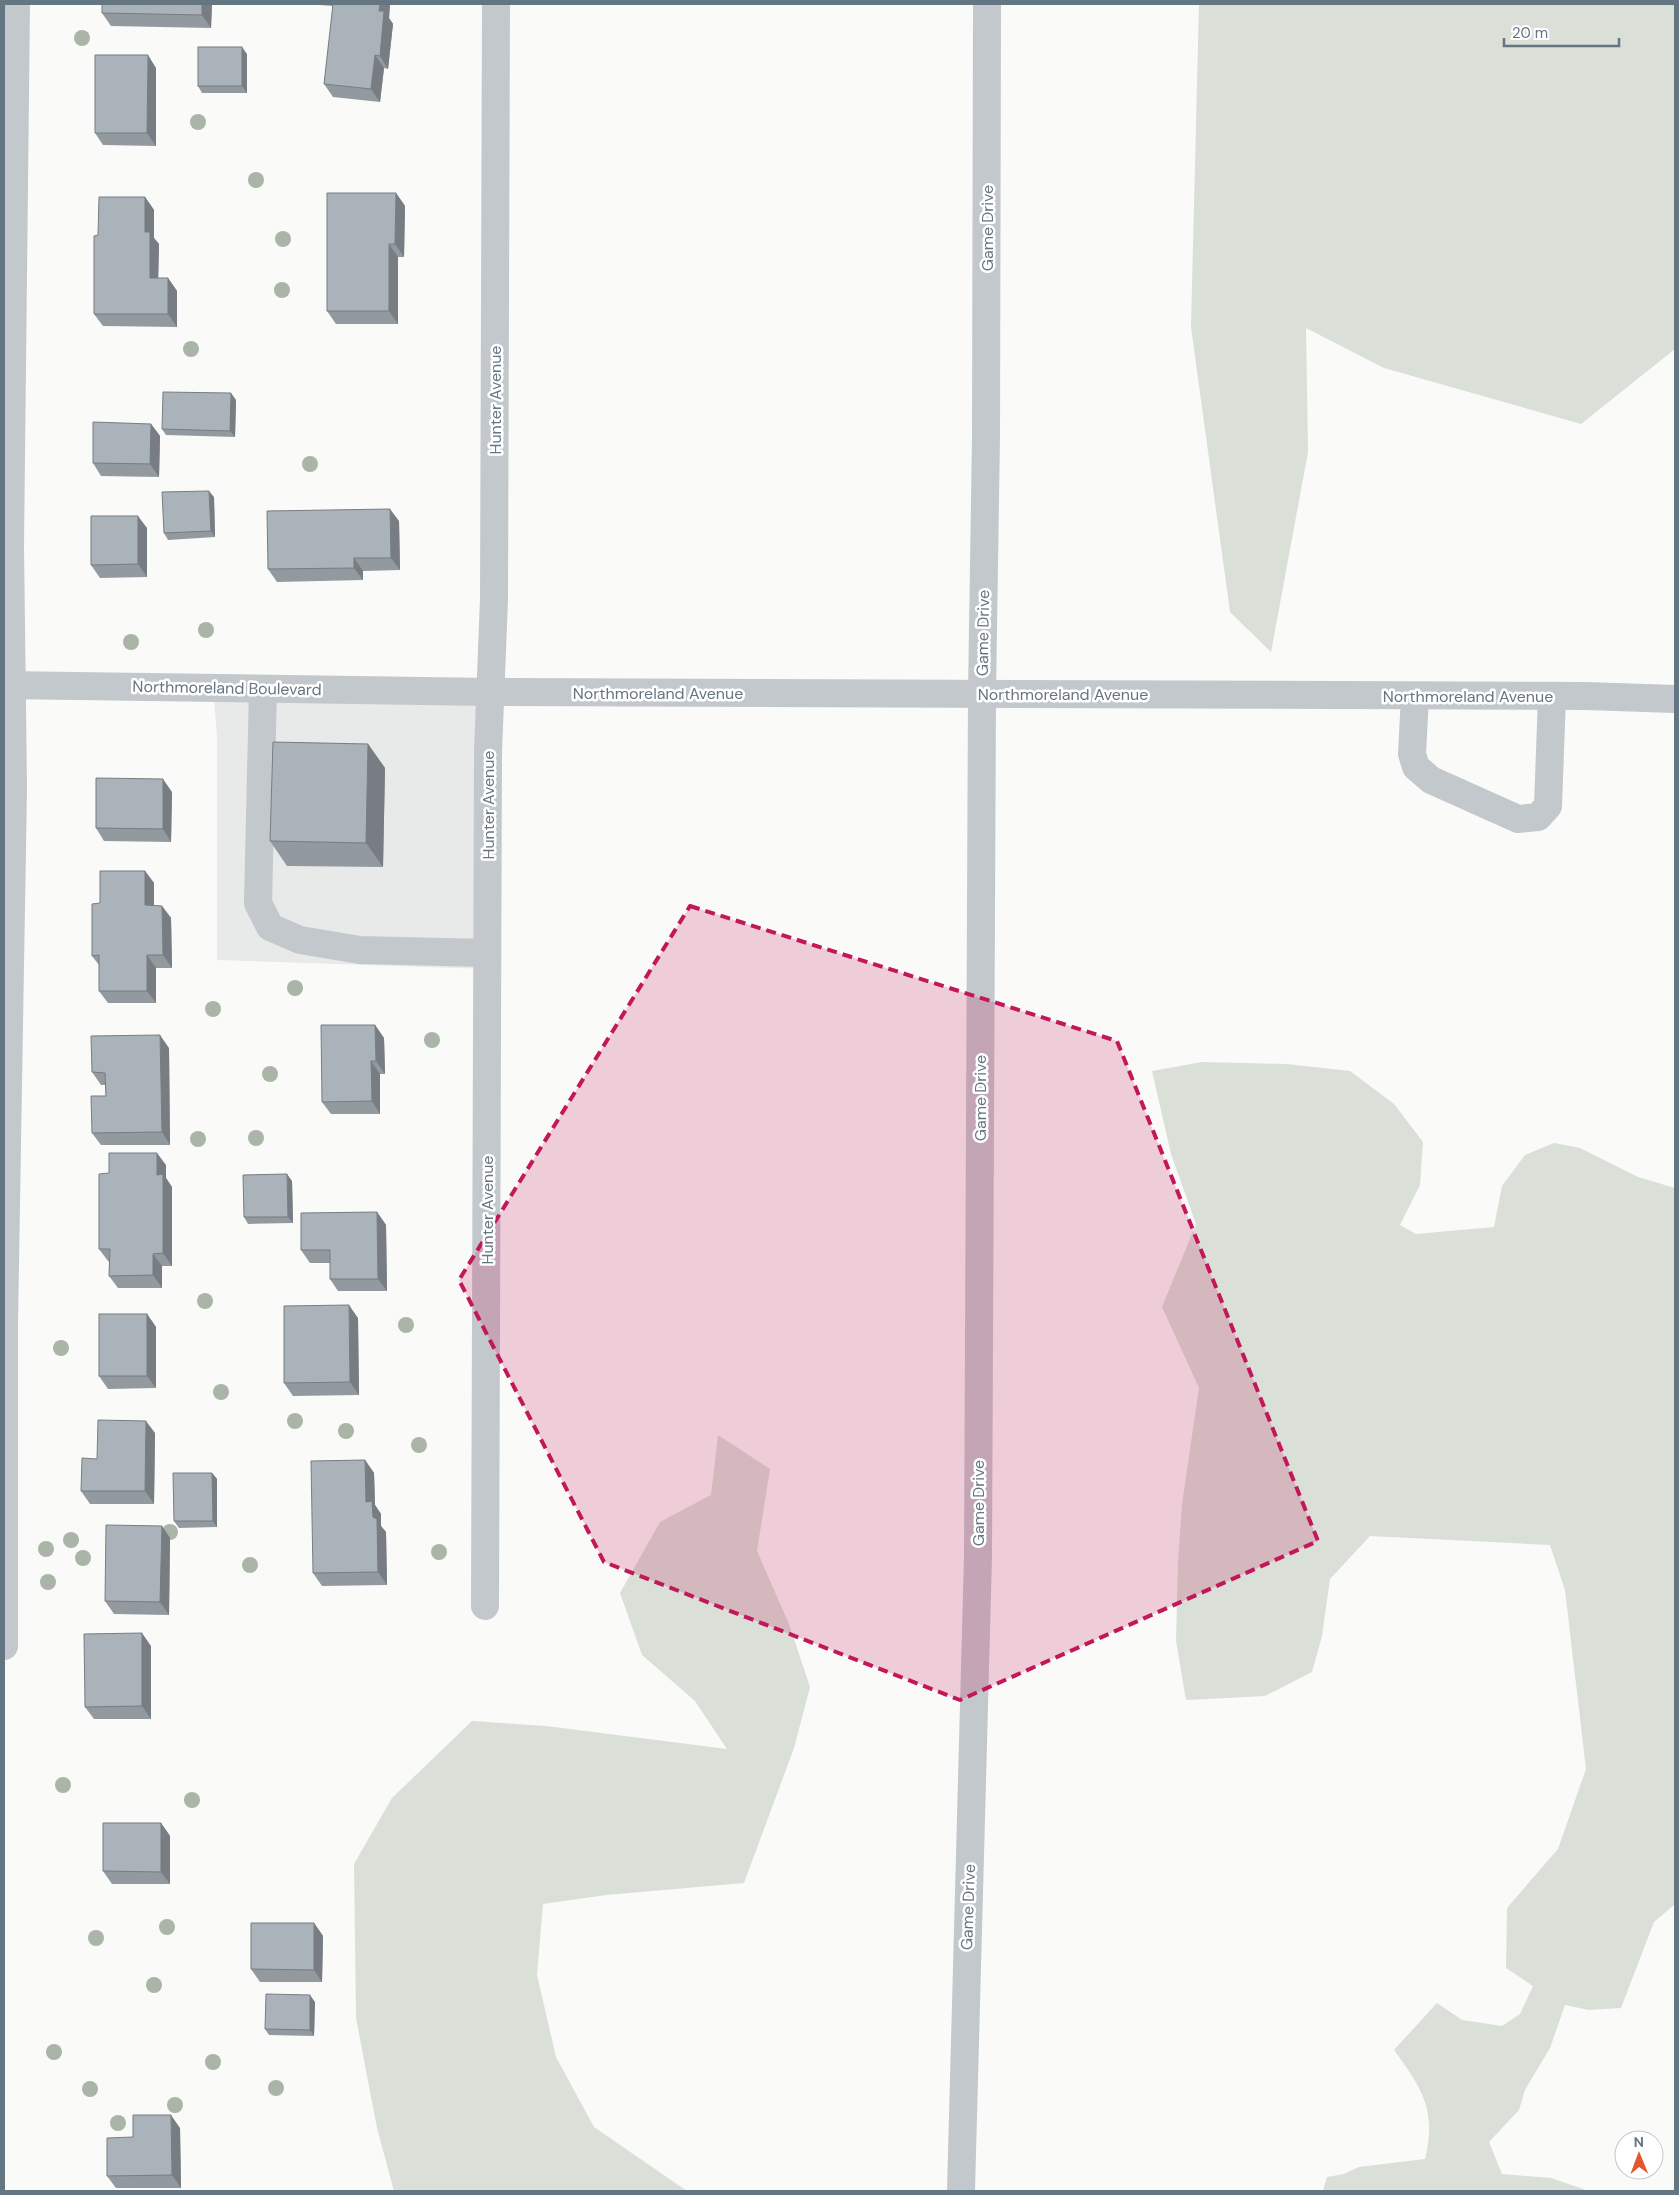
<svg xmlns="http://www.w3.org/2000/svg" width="1679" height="2195" viewBox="0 0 1679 2195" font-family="'DM Sans',sans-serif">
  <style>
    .built { fill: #e8e9e9 }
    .green { fill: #dadfd7 }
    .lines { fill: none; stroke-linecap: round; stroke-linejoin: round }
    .minor { stroke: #c3c8cc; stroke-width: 28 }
    .tree { fill: #aab4a7 }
    .wall { fill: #929a9f }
    .shaded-wall { fill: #777d82 }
    .building { fill: #aab3b9; stroke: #777d82 }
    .marked { fill: #c2185b; fill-opacity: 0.2; stroke: #c2185b; stroke-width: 4; stroke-dasharray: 10 6; stroke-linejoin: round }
    .labels { text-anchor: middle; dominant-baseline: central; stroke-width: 5; stroke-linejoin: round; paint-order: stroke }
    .street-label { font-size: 16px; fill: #657683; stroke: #fff }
  </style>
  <rect width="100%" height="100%" fill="#fafaf8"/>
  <path class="built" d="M213,688L491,692L487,969L217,960V735Z"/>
  <g class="green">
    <path d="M1199,4H1675V349L1581,424L1384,368L1306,328L1308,452L1271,652L1230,612L1191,327Z"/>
    <path d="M1202,1062L1286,1064L1350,1071L1394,1104L1423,1142L1420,1185L1400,1225L1416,1234L1494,1227L1502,1186L1525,1155L1554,1143L1580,1148L1638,1177L1675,1188V1904L1654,1922L1621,2008L1589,2010L1565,2005L1550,2048L1525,2090L1519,2110L1489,2142L1502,2174L1551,2178L1589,2191H1323L1327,2177L1344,2174L1359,2167L1425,2159C1437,2111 1422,2088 1394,2050L1437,2003L1462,2020L1502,2026L1520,2014L1533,1986L1506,1968L1507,1908L1558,1849L1586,1769L1565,1590L1550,1545L1370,1536L1330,1579L1322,1636L1312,1672L1265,1696L1186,1700L1176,1641L1178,1562L1182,1504L1199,1388L1162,1307L1196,1224L1171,1154L1152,1071Z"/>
    <path d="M718,1435L770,1469L757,1551L789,1624L810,1687L794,1748L744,1883L606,1895L543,1904L537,1975L556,2057L594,2127L687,2191H394L377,2128L356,2018L354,1864L392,1798L472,1721L546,1726L727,1749L695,1701L642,1655L620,1593L660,1522L711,1495Z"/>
  </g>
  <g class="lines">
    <g class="minor">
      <path d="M4,685L491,692L1586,696L1675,699"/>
      <path d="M263,689L258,903L270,927L300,940L360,950L487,953"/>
      <path d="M1415,696L1412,754L1416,767L1431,780L1518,819L1538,817L1548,806L1552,696"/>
      <path d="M485,1606L488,752L494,599L496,4"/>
      <path d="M4,1646V1324L13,787L10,546L16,4"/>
      <path d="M961,2191L978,1556L982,694L986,436L987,4"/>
    </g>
  </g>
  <g class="tree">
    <circle cx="82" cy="38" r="8"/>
    <circle cx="198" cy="122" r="8"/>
    <circle cx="256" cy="180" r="8"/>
    <circle cx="283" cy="239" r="8"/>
    <circle cx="282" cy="290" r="8"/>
    <circle cx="191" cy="349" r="8"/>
    <circle cx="310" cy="464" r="8"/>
    <circle cx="206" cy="630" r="8"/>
    <circle cx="131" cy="642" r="8"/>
    <circle cx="295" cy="988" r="8"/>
    <circle cx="213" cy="1009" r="8"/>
    <circle cx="432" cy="1040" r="8"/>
    <circle cx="270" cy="1074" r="8"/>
    <circle cx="256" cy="1138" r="8"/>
    <circle cx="198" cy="1139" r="8"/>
    <circle cx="205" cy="1301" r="8"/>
    <circle cx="406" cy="1325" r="8"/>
    <circle cx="61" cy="1348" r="8"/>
    <circle cx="221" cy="1392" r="8"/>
    <circle cx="295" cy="1421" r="8"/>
    <circle cx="346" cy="1431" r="8"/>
    <circle cx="419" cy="1445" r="8"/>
    <circle cx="170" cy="1532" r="8"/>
    <circle cx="71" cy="1540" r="8"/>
    <circle cx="46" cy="1549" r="8"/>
    <circle cx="439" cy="1552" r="8"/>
    <circle cx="83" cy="1558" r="8"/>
    <circle cx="250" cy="1565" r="8"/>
    <circle cx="48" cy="1582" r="8"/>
    <circle cx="63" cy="1785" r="8"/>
    <circle cx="192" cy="1800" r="8"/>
    <circle cx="167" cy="1927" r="8"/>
    <circle cx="96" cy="1938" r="8"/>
    <circle cx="154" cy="1985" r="8"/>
    <circle cx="54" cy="2052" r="8"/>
    <circle cx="213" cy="2062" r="8"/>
    <circle cx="276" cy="2088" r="8"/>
    <circle cx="90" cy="2089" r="8"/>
    <circle cx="175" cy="2105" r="8"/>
    <circle cx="118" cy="2123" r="8"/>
  </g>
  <g class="wall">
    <path d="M102,4H212L211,28L111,26L102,13Z"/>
    <path d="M319,4H390L389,18L393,24L388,69L384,68L380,102L333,97L324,84L333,6L320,5Z"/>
    <path d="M247,54V93H202L198,86Z"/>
    <path d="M156,68V146L103,145L95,133Z"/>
    <path d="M396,193L405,206L404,257H398V324H336L327,311Z"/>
    <path d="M145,197L154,210V238L159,244L158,278H168L177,291V327L103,326L94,314L98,235Z"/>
    <path d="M236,400L235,437L166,435L162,429Z"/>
    <path d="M151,424L160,436L159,477L101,476L93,463Z"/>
    <path d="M214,497L215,537L168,540L164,533Z"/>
    <path d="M399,521L400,570L363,571V580L277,582L268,569Z"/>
    <path d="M147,528V577L100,578L91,565Z"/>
    <path d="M368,744L385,768L383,867L287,866L270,841Z"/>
    <path d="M172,792L171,842L104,841L96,828Z"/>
    <path d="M145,871L154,883V905L162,906L171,918L172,968H156V1003H108L99,991V965L92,956L100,903Z"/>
    <path d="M375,1025L384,1038L385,1074H380V1114H331L322,1102Z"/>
    <path d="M169,1048L170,1145H101L92,1133L106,1096L105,1085H101L92,1072Z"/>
    <path d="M166,1165V1178L172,1187V1266H162V1288H118L109,1276V1262L108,1261L99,1249L109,1173Z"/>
    <path d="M292,1181L293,1223L248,1224L244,1217Z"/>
    <path d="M377,1212L386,1225L387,1291H338L330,1279V1263H310L301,1250Z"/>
    <path d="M147,1314L156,1327V1388L108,1389L99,1376Z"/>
    <path d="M358,1318L359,1395L293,1396L284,1383Z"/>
    <path d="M155,1433L154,1504H90L81,1491L97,1459Z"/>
    <path d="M365,1460L374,1473L375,1505L381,1514V1526L386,1532L387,1585L322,1586L313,1573Z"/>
    <path d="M212,1473L217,1479V1527L179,1528L174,1521Z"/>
    <path d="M162,1526L170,1538L169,1615L114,1614L105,1601Z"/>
    <path d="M151,1646V1719H94L85,1707Z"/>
    <path d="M161,1823L170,1836V1884H112L103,1871Z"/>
    <path d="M314,1923L323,1936L322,1982H260L251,1969Z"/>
    <path d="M315,2002L314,2036L269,2035L265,2029Z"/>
    <path d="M180,2128L181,2188H116L107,2176L133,2137Z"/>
  </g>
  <g class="shaded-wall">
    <path d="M202,4H212L211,28L202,15Z"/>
    <path d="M380,4H390L389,18L393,24L388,69L380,56L379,11Z"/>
    <path d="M242,47L247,54V93L242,86Z"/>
    <path d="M148,55L156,68V146L147,133Z"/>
    <path d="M375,55L384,68L380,102L371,89Z"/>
    <path d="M396,193L405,206L404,257L395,244Z"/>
    <path d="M145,197L154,210V238L159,244L158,291L150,278L145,232Z"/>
    <path d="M389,244L398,257V324L389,311Z"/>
    <path d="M168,278L177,291V327L168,314Z"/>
    <path d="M231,393L236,400L235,437L230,431Z"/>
    <path d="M151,424L160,436L159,477L150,464Z"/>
    <path d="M209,491L214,497L215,537L211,531Z"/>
    <path d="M390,509L399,521L400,570L391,558Z"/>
    <path d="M138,516L147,528V577L138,564Z"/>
    <path d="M354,558L363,571V580L354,568Z"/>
    <path d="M368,744L385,768L383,867L366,843Z"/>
    <path d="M163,779L172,792L171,842L163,829Z"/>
    <path d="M145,871L154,883V918L145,905Z"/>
    <path d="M162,906L171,918L172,968L163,955Z"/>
    <path d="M147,955L156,968V1003L147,991Z"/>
    <path d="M375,1025L384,1038L385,1074L376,1061Z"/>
    <path d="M160,1035L169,1048L170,1145L162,1132Z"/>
    <path d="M371,1061L380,1074V1114L372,1101Z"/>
    <path d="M157,1153L166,1165V1178L172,1187V1266L163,1253L157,1175Z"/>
    <path d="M287,1174L292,1181L293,1223L288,1217Z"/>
    <path d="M377,1212L386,1225L387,1291L378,1279Z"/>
    <path d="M153,1254L162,1266V1288L153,1275Z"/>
    <path d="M349,1305L358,1318L359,1395L350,1382Z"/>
    <path d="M147,1314L156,1327V1388L147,1376Z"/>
    <path d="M146,1421L155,1433L154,1504L145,1491Z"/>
    <path d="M365,1460L374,1473L375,1505L381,1514V1526L386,1532L387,1585L378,1572L373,1517L366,1502Z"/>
    <path d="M212,1473L217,1479V1527L213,1521Z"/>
    <path d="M162,1526L170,1538L169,1615L160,1602Z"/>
    <path d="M142,1633L151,1646V1719L142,1706Z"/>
    <path d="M161,1823L170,1836V1884L161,1872Z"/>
    <path d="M314,1923L323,1936L322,1982L314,1970Z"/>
    <path d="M310,1995L315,2002L314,2036L310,2030Z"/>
    <path d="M171,2115L180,2128L181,2188L172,2175Z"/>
  </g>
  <g class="building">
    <path d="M102,4H202V15L102,13Z"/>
    <path d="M333,4H380L379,11H384L380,56L375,55L371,89L324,84Z"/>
    <rect x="198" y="47" width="44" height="39"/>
    <path d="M95,55H148L147,133H95Z"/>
    <path d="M327,193H396L395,244H389V311H327Z"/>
    <path d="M99,197H145V232H150V278H168V314H94V236L98,235Z"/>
    <path d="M163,392L231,393L230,431L162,429Z"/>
    <path d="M93,422L151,424L150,464L93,463Z"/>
    <path d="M209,491L211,531L164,533L162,492Z"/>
    <path d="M390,509L391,558H354V568L268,569L267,511Z"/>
    <path d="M91,516H138V564L91,565Z"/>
    <path d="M273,742L368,744L366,843L270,841Z"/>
    <path d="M96,778L163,779V829L96,828Z"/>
    <path d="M100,871H145V905L162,906L163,955H147V991H99V955L92,956V904L100,903Z"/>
    <path d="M321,1025H375L376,1061H371L372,1101L322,1102Z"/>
    <path d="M160,1035L162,1132L92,1133L91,1096H106L105,1073L92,1072L91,1036Z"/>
    <path d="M109,1153H157V1175L163,1174V1253L153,1254V1275L109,1276L110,1249H99V1174L109,1173Z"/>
    <path d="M287,1174L288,1217H244L243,1175Z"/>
    <path d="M377,1212L378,1279H330V1250H301V1213Z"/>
    <path d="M349,1305L350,1382L284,1383V1306Z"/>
    <rect x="99" y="1314" width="48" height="62"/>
    <path d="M98,1420L146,1421L145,1491H81L82,1458L97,1459Z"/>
    <path d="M365,1460L366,1502L372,1501L373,1517L377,1519L378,1572L313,1573L311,1461Z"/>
    <path d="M173,1473H212L213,1521H174Z"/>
    <path d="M106,1525L162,1526L160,1602L105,1601Z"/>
    <path d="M142,1633V1706L85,1707L84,1634Z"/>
    <path d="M103,1823H161V1872L103,1871Z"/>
    <path d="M251,1923H314V1970L251,1969Z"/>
    <path d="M266,1994L310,1995V2030L265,2029Z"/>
    <path d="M133,2115H171L172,2175L107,2176V2138L133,2137Z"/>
  </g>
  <path class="marked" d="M690,906L1117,1041L1318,1541L960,1700L604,1562L459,1280Z"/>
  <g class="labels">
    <g class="street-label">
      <text transform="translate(987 228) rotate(-90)">Game Drive</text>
      <text transform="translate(495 400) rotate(-90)">Hunter Avenue</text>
      <text transform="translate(983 633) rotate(-89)">Game Drive</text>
      <text transform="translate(227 688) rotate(1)">Northmoreland Boulevard</text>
      <text x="658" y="693">Northmoreland Avenue</text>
      <text x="1063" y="694">Northmoreland Avenue</text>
      <text x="1468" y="696">Northmoreland Avenue</text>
      <text transform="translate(488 805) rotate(-90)">Hunter Avenue</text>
      <text transform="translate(980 1098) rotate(-90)">Game Drive</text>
      <text transform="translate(487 1210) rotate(-90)">Hunter Avenue</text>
      <text transform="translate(978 1503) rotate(-90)">Game Drive</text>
      <text transform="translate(968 1907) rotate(-88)">Game Drive</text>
    </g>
  </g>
  <rect width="1679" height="2195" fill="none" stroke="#657683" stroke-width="10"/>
  <g transform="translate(1639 2155) rotate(359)"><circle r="24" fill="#ffffff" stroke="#c1c8cd"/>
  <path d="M0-4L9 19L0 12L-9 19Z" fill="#e4572e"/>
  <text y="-8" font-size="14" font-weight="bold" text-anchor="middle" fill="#657683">N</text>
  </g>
  <path d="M1504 38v8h115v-8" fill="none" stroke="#657683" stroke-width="2.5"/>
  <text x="1512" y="38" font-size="15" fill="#657683" stroke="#ffffff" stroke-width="4" paint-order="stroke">20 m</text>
</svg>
